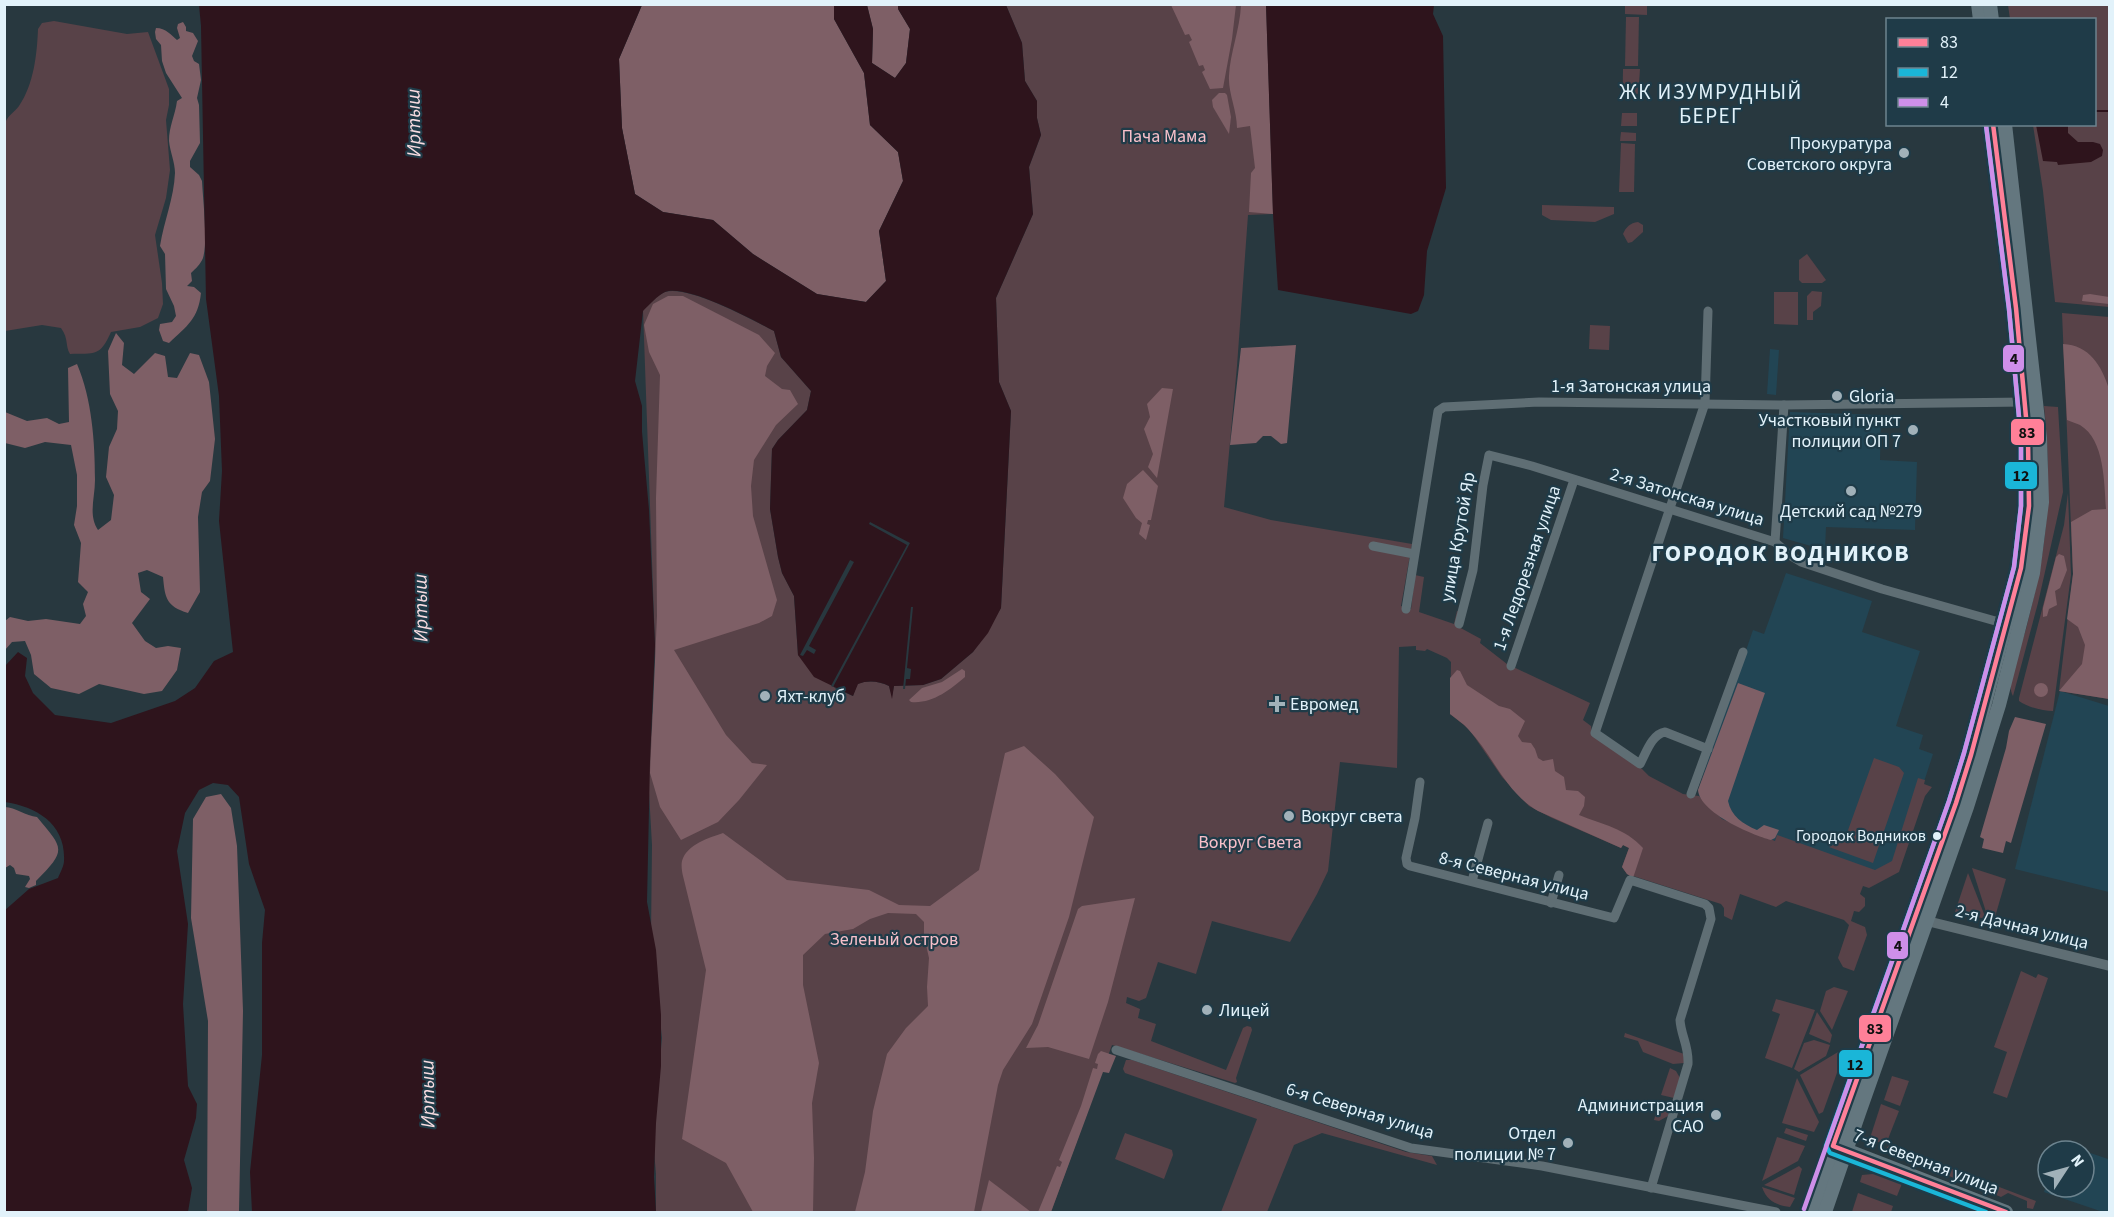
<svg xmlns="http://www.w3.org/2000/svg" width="2114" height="1217" viewBox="0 0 2114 1217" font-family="'Source Sans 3',sans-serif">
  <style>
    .built { fill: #224554 }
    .green { fill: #584248 }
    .forest { fill: #7e5f66 }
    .water { fill: #2e141c }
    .pier { fill: #28383f }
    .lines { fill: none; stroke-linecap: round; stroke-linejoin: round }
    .stream { stroke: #2e141c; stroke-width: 2 }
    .minor { stroke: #5f6e74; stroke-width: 9 }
    .tertiary { stroke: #5f6e74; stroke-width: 10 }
    .primary { stroke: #64777f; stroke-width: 14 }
    .bus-1-casing { stroke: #1f3b48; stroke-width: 9 }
    .bus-2-casing { stroke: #1f3b48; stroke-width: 9 }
    .bus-3-casing { stroke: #1f3b48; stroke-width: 9 }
    .bus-1 { stroke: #ff8098; stroke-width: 4.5 }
    .bus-2 { stroke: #1ab6d8; stroke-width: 4.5 }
    .bus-3 { stroke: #ce8fe9; stroke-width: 4.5 }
    .poi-dot { fill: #a1b1b9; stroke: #1f3b48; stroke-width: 2 }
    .bus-dot { fill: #e2f2fa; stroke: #1f3b48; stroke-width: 2 }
    .labels { text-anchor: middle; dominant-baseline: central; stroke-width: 4.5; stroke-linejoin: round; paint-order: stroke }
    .bus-label { font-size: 16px; fill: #e2f2fa; stroke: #1f3b48; text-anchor: end }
    .park-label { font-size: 18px; fill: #f8c0ca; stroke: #1f3b48 }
    .poi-label { font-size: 18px; fill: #e2f2fa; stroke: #1f3b48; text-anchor: start }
    .street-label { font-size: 18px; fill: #e2f2fa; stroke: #1f3b48 }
    .water-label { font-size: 20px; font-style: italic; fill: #f9dce1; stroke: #1f3b48 }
    .quarter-label { font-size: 21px; letter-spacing: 1.5px; fill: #e2f2fa; stroke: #1f3b48 }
    .district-label { font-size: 24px; font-weight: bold; letter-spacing: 1.5px; fill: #e2f2fa; stroke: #1f3b48 }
    .line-badge { stroke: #1f3b48; stroke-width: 2 }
    .pale-badge-label { font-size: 16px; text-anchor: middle; font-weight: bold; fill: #111 }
  </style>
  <rect width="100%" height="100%" fill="#28383f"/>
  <g class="built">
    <path d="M1770,349L1779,350L1776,395L1767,394Z"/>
    <path d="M1790,412L1881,415L1880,460L1917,462L1915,530L1826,527L1825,550L1783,538Z"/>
    <path d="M1786,573L1872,601L1862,632L1920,651L1896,726L1923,735L1919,749L1933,754L1897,865L1875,878L1777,836L1775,841L1722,819L1699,796L1698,790L1753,630L1764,634Z"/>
    <path d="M2060,691L2109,706V892L2015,869Z"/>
    <path d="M2061,1143L2108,1159L2109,1155V1212H2103L2044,1192L2048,1180V1187H2084V1151H2058Z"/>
  </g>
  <g class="green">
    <path d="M1006,5H1266L1273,214L1248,215L1237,366L1224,507L1271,520L1412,544L1401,606L1411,609L1415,575L1424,577L1419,612L1454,624L1457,611L1461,612L1457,626L1481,639L1480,643L1507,664L1590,703L1583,720L1591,726L1592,733L1642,769L1649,776L1683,794L1699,796L1722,819L1775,841L1777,835L1875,870L1892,861L1918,778L1925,780L1924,784L1932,787L1925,796L1899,872L1869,888L1863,886L1860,894L1865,898V906L1859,912L1854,911L1851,921L1865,927L1867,935L1854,971L1843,967L1838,958L1849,925L1844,920L1786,901L1776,907L1740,894L1732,920L1724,916V908L1721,904L1627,874L1622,867L1629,848L1623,845L1621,848L1552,818L1529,806L1502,777L1469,729L1450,714L1451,662L1447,658L1427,649L1425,651L1416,650V646L1399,647L1397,768L1340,762L1328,871L1317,894L1290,942L1212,921L1196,974L1158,962L1146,998L1139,1001L1127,997L1126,1003L1140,1009L1138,1018L1156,1024L1151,1041L1226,1070L1243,1028L1247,1026L1251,1027L1252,1030L1236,1078L1237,1082L1235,1083L1112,1045L1051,1212H656V1174L653,1138L662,1038L651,935L652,845L648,775L656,673L643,310C649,304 657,295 665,292C689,285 752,320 774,331L781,357L811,391L807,410L778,440L772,449L771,476L770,509L778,557L782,573L794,596L798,655L836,689L853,696L857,684C868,680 879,681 889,686L892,696L894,686L923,685L941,679L973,652L1001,608L1011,411L999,382L996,298L1033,214L1029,167L1041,135L1037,118V101L1025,81L1022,43Z"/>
    <path d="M1625,5H1647V15L1625,14Z"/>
    <path d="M2008,5H2109V307L2055,302L2043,191L2033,125L2094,124V20L2010,19Z"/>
    <path d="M1626,17H1639L1638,66H1625Z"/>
    <path d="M54,21L127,34L148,32L169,89V105L166,120L170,170L166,198L155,235L162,283L163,304L158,318L140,327L111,332C100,357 95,353 70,354C65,346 69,339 61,328L42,325L5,331V123C9,114 14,113 19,106C34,84 37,54 38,29L42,23Z"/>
    <path d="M1623,69H1640L1639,84L1646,85L1642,93C1620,98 1623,85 1623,69Z"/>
    <path d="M1622,113H1637V126H1621Z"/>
    <path d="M1621,132L1636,133V141H1620Z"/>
    <path d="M1621,143L1635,144L1634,192H1619Z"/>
    <path d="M1542,205L1614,207V214L1595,222L1551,220L1542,215Z"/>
    <path d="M1638,222L1643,225V232L1632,242L1628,243L1623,234C1626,227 1630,223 1638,222Z"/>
    <path d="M1807,254L1826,280L1822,283H1802L1799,280V260Z"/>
    <path d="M1812,291L1822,292L1821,306L1813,312V320H1807V296Z"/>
    <path d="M1774,292H1798V325L1774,324Z"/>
    <path d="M2062,313L2109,317V699L2059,691L2073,574Z"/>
    <path d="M1590,325L1610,326L1609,350L1589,349Z"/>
    <path d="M2044,406L2058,407L2063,492L2038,603L2013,696C2004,681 2023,643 2027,625C2033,600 2040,574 2043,549C2050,501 2049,453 2044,406Z"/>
    <path d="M2068,493L2071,575L2053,711C2043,711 2027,707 2019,701V698L2064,525Z"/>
    <path d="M1874,758L1899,767L1904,773L1873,863L1829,847L1843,840L1847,833Z"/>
    <path d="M1972,868L2006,879L1995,917L1987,915Z"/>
    <path d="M1968,873L1986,919L1955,912Z"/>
    <path d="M2021,971L2036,978L2038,974L2048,978L2007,1098L1993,1093L2007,1052L1994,1047Z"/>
    <path d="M1834,987L1848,991L1832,1030L1820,1011L1826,991Z"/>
    <path d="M1776,999L1815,1010L1792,1068L1765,1058L1780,1014L1772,1011Z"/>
    <path d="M1817,1012L1832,1035L1830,1043L1809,1034Z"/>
    <path d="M1625,1033L1684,1054V1063L1673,1064L1643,1052L1638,1041L1624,1037Z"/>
    <path d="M1814,1040L1830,1045L1826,1056L1799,1072L1794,1069L1804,1043Z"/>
    <path d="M1838,1052H1840L1843,1056L1823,1112L1819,1114L1800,1075Z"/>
    <path d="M1126,1060H1132L1406,1152L1432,1156L1437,1165L1322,1133L1294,1145L1267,1212H1221L1257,1119L1125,1073L1123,1069Z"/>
    <path d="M1670,1068L1676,1071L1680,1078L1674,1098L1661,1095Z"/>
    <path d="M1892,1076L1909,1081L1900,1106L1884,1100Z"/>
    <path d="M1797,1078L1819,1122L1814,1132L1782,1123Z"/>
    <path d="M1881,1104L1899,1111L1888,1139L1883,1143L1874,1141L1871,1135Z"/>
    <path d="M1658,1105L1670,1109L1668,1116L1659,1121L1654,1120Z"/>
    <path d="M1786,1128L1808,1135L1806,1141L1784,1133Z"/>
    <path d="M1125,1133L1172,1150L1173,1155L1164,1179L1115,1159Z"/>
    <path d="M1777,1137L1805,1146L1798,1161L1762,1181Z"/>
    <path d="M1889,1145L2036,1201L2033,1209L2027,1208V1201L2008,1193L2001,1197L1885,1150Z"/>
    <path d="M1799,1166L1802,1169L1794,1195L1764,1185Z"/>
    <path d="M1874,1170L1903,1181L1897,1196L1860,1182L1862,1175L1873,1174Z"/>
    <path d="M1762,1187L1795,1198L1790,1207C1777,1205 1767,1202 1762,1187Z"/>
    <path d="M1858,1193L1893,1206L1891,1212H1852Z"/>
  </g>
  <g class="forest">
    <path d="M642,5H834V19L864,73L870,125L898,152L903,181L879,231L886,281L866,302L817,294L753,254L713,220L663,212L635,194L622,128L619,59Z"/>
    <path d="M867,5H898V9L910,29L906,63L895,78L872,63L873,29Z"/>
    <path d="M1171,5H1236L1232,39L1223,88L1210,89L1202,72L1205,70L1203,65L1199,66L1189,42L1192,40L1189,34L1185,35Z"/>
    <path d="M1241,5H1266L1273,214L1249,212L1251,173L1255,168L1250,126L1237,128C1237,110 1228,93 1229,76C1230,53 1240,29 1241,5Z"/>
    <path d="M183,22L186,27V31L193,33L198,41L192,56L194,61L199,64L201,80L197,98L199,105L200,143L190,161V167L199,175L202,181C203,201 208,241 203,258C200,265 196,268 191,273L192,281L187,286L194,287L201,293C198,319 188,325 169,343L163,341L159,330L160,324L172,322L176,316L174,306L166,289L165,254L160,246C164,221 174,198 175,173C175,162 170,152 169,141C169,126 175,116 177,101L182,98L166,73L162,61L161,45L156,39L155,32L156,28C166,28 171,35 177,40L180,38L177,28L178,24Z"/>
    <path d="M1219,93H1225L1227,95L1231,117L1229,134L1213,107L1212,100Z"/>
    <path d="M2090,294L2109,297V304L2082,301L2083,295Z"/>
    <path d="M668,296H683L759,335L775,353L767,366L765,376L782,389L790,390L798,404L776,425L754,460L751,486L753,516L777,600L772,616L759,623L674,650L726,735L752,763L767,765L739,800L718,822L681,840L660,807L650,773L657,616L656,498L660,375L649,352L644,325L653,304Z"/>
    <path d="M116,333L124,343L122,365L134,374L155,353L165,356L168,377L177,378L190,353L199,355L209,382L215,439L210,481L202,492L198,517L200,592L188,613C166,606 165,598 163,577L147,570L138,573L141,592L150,599L132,623L145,641L156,648L168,646L181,648L177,670L162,691L144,694L99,684L79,694L51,688L34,674L31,655L25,641L12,642L5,650V621L10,617L28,621L46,619L80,624L86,616L83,604L88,592L78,582L81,543L74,525L77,506V475L71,445L45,442L25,448L5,443V412L27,421L47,418L59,424L69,422L68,368L77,364C92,399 95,442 95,480C95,498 88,515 98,530L111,520L114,495L106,477L109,447L117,429L118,411L110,394L108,351Z"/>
    <path d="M2063,344C2089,345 2102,366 2109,389V699L2059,691L2082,664L2085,645L2078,627L2067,619L2073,574L2071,522L2092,510L2106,509C2104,483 2105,440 2080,425C2076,423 2071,422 2067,420Z"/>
    <path d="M1296,345L1287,443L1281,444L1271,436H1263L1256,443L1230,445L1241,348Z"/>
    <path d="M1162,388L1173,389L1157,478L1148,467L1153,454L1144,429L1150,417L1147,404Z"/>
    <path d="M1143,470L1158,486L1151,520H1148L1147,524L1150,525L1146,540L1139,534L1142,523L1136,518L1123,498L1127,484Z"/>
    <path d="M2059,554L2064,556L2067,570L2060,588L2055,591L2057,605L2049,609L2047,616L2043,617V608L2056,557Z"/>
    <path d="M962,669L965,671V677C950,690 932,704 911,702L909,700L922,688L942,682Z"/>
    <path d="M1457,670L1460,671L1467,685L1499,706L1510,709L1525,721L1518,736L1522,742L1531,743L1535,749L1538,758L1543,761L1553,759L1555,771L1564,777L1566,790L1578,791L1585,797L1584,806L1579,815C1603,825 1625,828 1643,848L1633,878L1627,874L1622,867L1629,848L1623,845L1621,848L1538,811C1505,792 1493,755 1468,729C1463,723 1456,719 1450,714V678Z"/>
    <circle cx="2041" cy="690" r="7"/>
    <path d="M1738,683L1765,693L1728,801C1731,816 1743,824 1757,830L1764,825L1779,830L1775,838L1771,840C1752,835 1700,813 1698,790Z"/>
    <path d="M2015,717L2046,724L2011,843L2006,841L2003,853L1982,848L1984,839L1980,837L2006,748L2009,731Z"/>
    <path d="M1024,746L1055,774L1094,817L1069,917L1032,1024L1003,1070L998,1085L974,1212H855L865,1172L873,1111L887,1054L906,1028L928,1006L927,987L929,958L924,936V922L916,914L888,913L870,919L853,929L825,934L803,955V985L819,1063L812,1103L814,1158L813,1212H753L726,1163L682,1139L706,970L683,876C682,872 681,865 682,861C687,844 709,838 723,833L787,880L869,890L899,905L930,906L979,870L1005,753Z"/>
    <path d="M221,794L231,808L237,846L243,1011L239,1212H207L208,1021L191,918L193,819L206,797Z"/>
    <path d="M5,807C15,807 26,816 37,817C64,849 67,850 36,881V885L29,888L25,887L30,879L29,876L16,874L14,868L10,865L5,868Z"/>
    <path d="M1135,898L1108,1002L1089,1059L1048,1047L1026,1048L1038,1025L1078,909L1082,906Z"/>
    <path d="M1101,1051L1116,1056L1109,1073L1103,1072L1051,1212H1038L1057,1166L1060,1167L1062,1162L1059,1160L1081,1106L1093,1068L1097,1069L1098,1064L1095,1063L1098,1054Z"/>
    <path d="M989,1180L1031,1212H981Z"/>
  </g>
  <g class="water">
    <path d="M199,5H642L619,59L622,128L635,194L663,212L713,220L753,254L817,294L866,302L886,281L879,231L903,181L898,152L870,125L864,73L834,19V5H867L873,29L872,63L895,78L906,63L910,29L898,9V5H1006L1022,43L1025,81L1037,101V118L1041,135L1029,167L1033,214L996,298L999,382L1011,411L1001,608L988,633L973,652L941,679L923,685L894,686L892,699L889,686C879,681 868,680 858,684L853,696L814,677L798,655L794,596L782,573L778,557L770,509L772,449L778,440L807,410L811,391L781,357L774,331C753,320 687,284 665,292C658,295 649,305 643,311L635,381L642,406V432L649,510L655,645L650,761L647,902L656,950L661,1015V1066L656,1123L654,1177L656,1212H252L250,1172L262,1055V943L265,910L249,864L239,797L228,785L213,783L199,790L185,813L177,851L188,924L183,1004L188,1086L197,1104L196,1118L184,1160L192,1188L188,1212H5L4,911L29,889L58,878C60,873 64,866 64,861C66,824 37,807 5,802V666L18,652L27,658L25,676L33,693L55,715L111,723L175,701L195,688L214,661L233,652L219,521L222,471L219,396L206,299L201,26Z"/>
    <path d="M1266,5H1434L1433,14L1443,36L1446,188L1427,251L1424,295L1418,311L1411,314L1278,290L1273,214Z"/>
    <path d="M2036,125H2068V133L2078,142H2093L2100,144L2103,150L2102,156L2091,162L2058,165L2057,162L2043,161Z"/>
  </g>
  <g class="pier">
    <path d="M870,522L910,543L833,687L831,686L907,545L869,524Z"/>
    <path d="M850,560L854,562L809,646L816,650L814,654L807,650L803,656L800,655Z"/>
    <path d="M911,607H913L907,668L911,669L910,679H906L905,689H903Z"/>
  </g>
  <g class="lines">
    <path class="stream" d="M2094,111H2110"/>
    <g class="minor">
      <path d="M1708,311L1705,403L1595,733L1640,764C1646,753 1652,734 1665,732L1708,749"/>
      <path d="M1775,542L1784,405"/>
      <path d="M1373,546L1414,554"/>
      <path d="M1406,609L1438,411L1444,407L1539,402L1784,405L2025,402"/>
      <path d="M1459,624L1473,570L1483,485L1489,455L1532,466L1775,542L1791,556L1801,562L1882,589L2006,624"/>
      <path d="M1511,666L1574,480"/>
      <path d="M1420,782L1415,818L1406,858L1407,864L1410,866L1614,918L1630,880L1705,904L1709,908L1711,919L1680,1020C1681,1036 1689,1046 1688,1064L1651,1188"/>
      <path d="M1691,794L1743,652"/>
      <path d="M1472,881L1488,823"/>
      <path d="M1551,903L1559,875"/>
      <path d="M1116,1050L1411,1148L1542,1166L1776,1212"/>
    </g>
    <path class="tertiary" d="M1927,921L2110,966"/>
    <g class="primary">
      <path d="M1978,4L1980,20"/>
      <path d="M1990,4L1992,20"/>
      <path d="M1838,1147L2006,1212"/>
      <path d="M1811,1212L1956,803L1971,755L2021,568L2029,506L2028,439L2016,308L1993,124"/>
      <path d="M1825,1212L1859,1113L1967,807L1999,705L2033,573L2042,502L2040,438L2005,124"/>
    </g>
    <defs>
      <path id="bus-1" d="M1993,124L2016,308L2028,439L2029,506L2021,568L1971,755L1956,803L1833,1146L2006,1212"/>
      <path id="bus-2" d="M1986,125L2009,309L2021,439V506L2014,567L1964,753L1949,801L1826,1146L1830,1153L1986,1212"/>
      <path id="bus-3" d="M1804,1209L1949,801L1964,753L2014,567L2021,506V439L2009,309L1986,125"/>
    </defs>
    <use href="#bus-1" class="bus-1-casing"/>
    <use href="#bus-2" class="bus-2-casing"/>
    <use href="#bus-3" class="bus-3-casing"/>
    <use href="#bus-1" class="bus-1"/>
    <use href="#bus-2" class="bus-2"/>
    <use href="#bus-3" class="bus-3"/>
  </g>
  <g class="poi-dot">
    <circle cx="1904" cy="153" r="6"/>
    <circle cx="1837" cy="396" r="6"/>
    <circle cx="1913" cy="430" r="6"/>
    <circle cx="1851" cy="491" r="6"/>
    <circle cx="765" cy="696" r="6"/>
    <path d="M1274 695h6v6h6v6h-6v6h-6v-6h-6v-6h6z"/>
    <circle cx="1289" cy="816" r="6"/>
    <circle cx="1207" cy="1010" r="6"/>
    <circle cx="1716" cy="1115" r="6"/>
    <circle cx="1568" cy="1143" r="6"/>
  </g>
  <circle class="bus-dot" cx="1937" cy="836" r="5"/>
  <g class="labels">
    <g class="bus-label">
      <text x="1926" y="836">Городок Водников</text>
    </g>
    <g class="park-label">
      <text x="1164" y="136">Пача Мама</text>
      <text x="1250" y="842">Вокруг Света</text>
      <text x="894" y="939">Зеленый остров</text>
    </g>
    <g class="poi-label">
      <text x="1892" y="143" text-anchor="end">Прокуратура<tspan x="1892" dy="21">Советского округа</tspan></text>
      <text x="1849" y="396">Gloria</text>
      <text x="1901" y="420" text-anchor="end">Участковый пункт<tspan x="1901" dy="21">полиции ОП 7</tspan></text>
      <text x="1851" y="511" text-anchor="middle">Детский сад №279</text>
      <text x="777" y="696">Яхт-клуб</text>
      <text x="1290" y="704">Евромед</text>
      <text x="1301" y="816">Вокруг света</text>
      <text x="1219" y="1010">Лицей</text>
      <text x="1704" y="1105" text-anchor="end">Администрация<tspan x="1704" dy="21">САО</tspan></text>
      <text x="1556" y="1133" text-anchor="end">Отдел<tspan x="1556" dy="21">полиции № 7</tspan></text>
    </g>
    <g class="street-label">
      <text x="1631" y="386">1-я Затонская улица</text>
      <text transform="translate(1687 497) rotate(17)">2-я Затонская улица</text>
      <text transform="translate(1458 537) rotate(-80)">улица Крутой Яр</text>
      <text transform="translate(1527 568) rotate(-71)">1-я Ледорезная улица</text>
      <text transform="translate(1514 876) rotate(14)">8-я Северная улица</text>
      <text transform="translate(2022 927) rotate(14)">2-я Дачная улица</text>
      <text transform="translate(1360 1111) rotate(17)">6-я Северная улица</text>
      <text transform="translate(1926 1162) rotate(21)">7-я Северная улица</text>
    </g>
    <g class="water-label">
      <text transform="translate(414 123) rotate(-91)">Иртыш</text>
      <text transform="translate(421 608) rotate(-91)">Иртыш</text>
      <text transform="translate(428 1094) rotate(-91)">Иртыш</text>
    </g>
    <g class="quarter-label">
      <text x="1711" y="92">ЖК ИЗУМРУДНЫЙ<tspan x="1711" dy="24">БЕРЕГ</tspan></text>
    </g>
    <g class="district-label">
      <text x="1781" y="553">ГОРОДОК ВОДНИКОВ</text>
    </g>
  </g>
  <g class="line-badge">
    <rect x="2002" y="344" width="23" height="29" rx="6" fill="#ce8fe9"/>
    <rect x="2010" y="418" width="35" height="28" rx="6" fill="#ff8098"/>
    <rect x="2004" y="461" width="34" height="29" rx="6" fill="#1ab6d8"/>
    <rect x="1886" y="931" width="23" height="29" rx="6" fill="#ce8fe9"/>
    <rect x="1858" y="1014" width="34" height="29" rx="6" fill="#ff8098"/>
    <rect x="1838" y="1049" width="35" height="29" rx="6" fill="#1ab6d8"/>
  </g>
  <g class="pale-badge-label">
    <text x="2014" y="364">4</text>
    <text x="2027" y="438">83</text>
    <text x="2021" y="481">12</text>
    <text x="1898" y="951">4</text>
    <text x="1875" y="1034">83</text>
    <text x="1855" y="1070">12</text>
  </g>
  <rect width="2114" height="1217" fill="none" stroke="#e2f2fa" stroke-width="12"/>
  <rect x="1886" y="18" width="210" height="108" fill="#1f3b48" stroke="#6d848f" stroke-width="1.5"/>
  <rect x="1898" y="38" width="30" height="9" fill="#ff8098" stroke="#6d848f" stroke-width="1.5"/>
  <text x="1940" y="48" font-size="18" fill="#e2f2fa">83</text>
  <rect x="1898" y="68" width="30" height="9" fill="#1ab6d8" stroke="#6d848f" stroke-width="1.5"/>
  <text x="1940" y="78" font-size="18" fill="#e2f2fa">12</text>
  <rect x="1898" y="98" width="30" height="9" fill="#ce8fe9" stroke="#6d848f" stroke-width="1.5"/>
  <text x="1940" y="108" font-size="18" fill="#e2f2fa">4</text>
  <g transform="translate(2066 1169) rotate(54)"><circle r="28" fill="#1f3b48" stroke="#6d848f" stroke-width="1.5"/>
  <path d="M0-4.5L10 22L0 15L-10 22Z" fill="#a1b1b9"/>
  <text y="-9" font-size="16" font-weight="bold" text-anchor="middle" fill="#e2f2fa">N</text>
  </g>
</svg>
